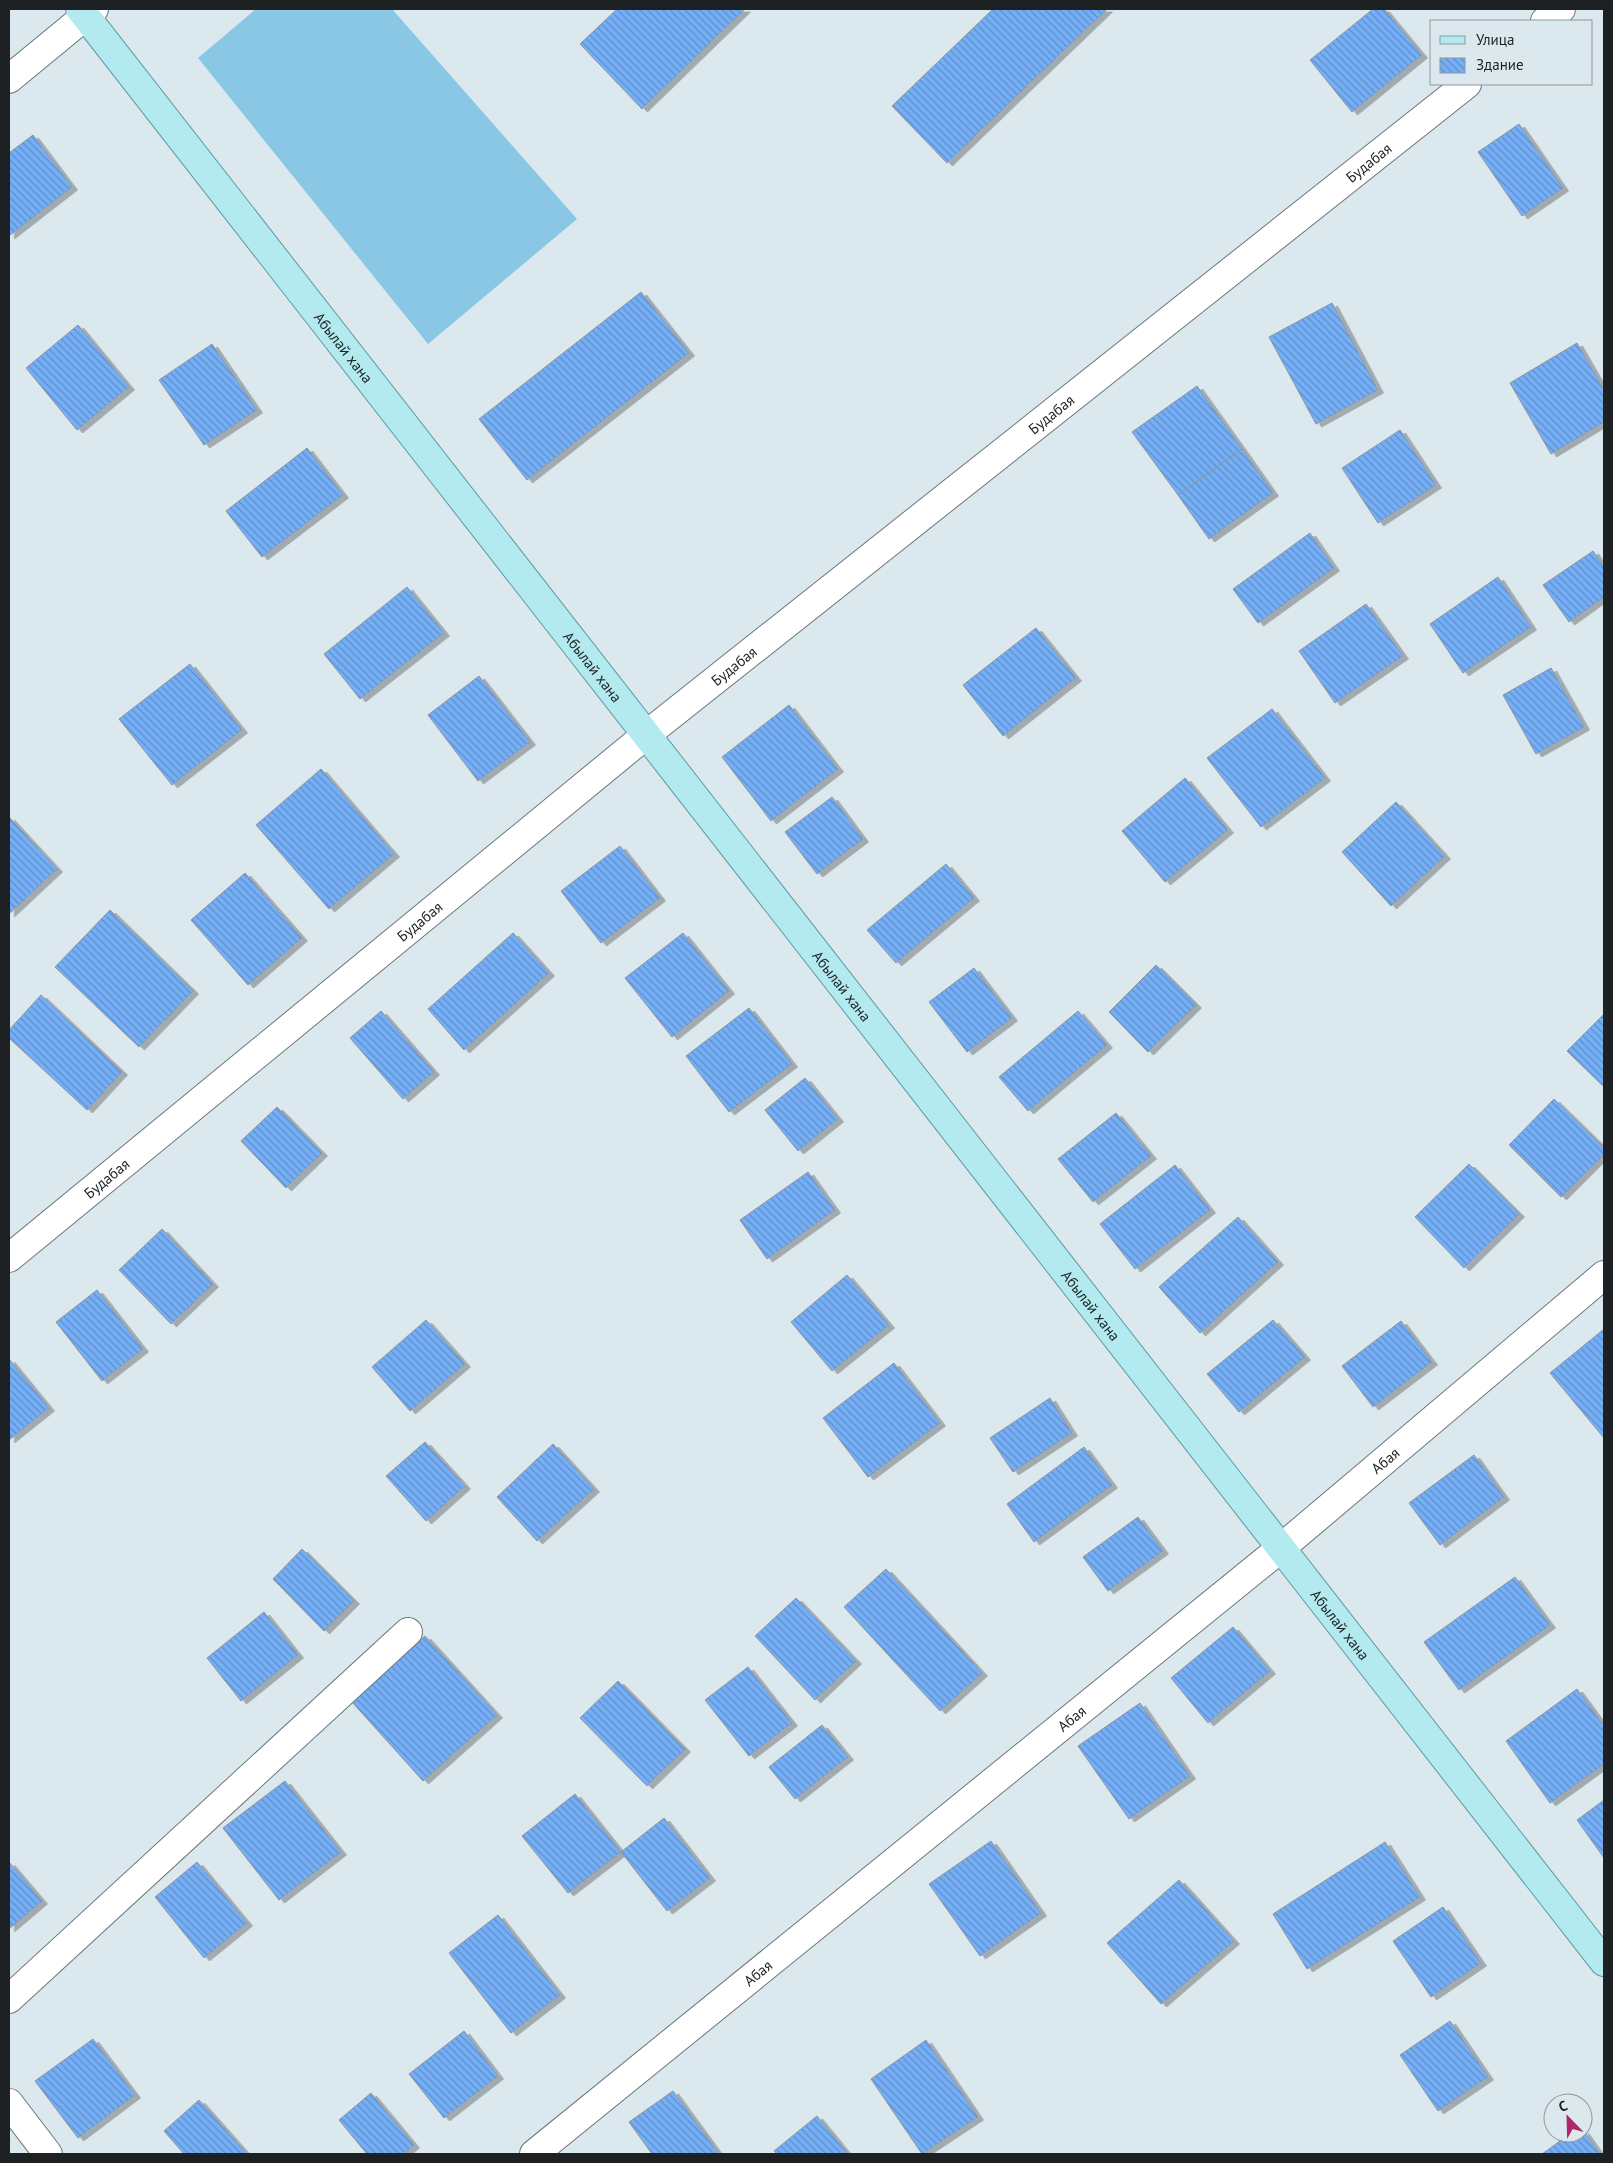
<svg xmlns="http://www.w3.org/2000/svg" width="1613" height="2163" viewBox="0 0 1613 2163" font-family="'PT Sans',sans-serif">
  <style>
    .grass { fill: #89c7e4 }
    .building { fill: url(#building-back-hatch); stroke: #8e959e; filter: url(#shadow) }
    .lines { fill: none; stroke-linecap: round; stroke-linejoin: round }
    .minor-casing { stroke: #6c777d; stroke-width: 30 }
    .major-casing { stroke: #5c9ba1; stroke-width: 30 }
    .minor { stroke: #fff; stroke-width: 28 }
    .major { stroke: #b2eaef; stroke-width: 28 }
    .labels { text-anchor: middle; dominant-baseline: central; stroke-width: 4; stroke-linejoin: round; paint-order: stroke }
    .street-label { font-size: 15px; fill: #1d2123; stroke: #dbe8ee }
  </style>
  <defs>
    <pattern id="building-back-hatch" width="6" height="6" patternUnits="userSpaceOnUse" patternTransform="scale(1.25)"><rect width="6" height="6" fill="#75aff7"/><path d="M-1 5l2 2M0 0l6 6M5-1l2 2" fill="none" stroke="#5f8ec8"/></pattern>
    <filter id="shadow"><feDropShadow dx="5.5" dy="3" stdDeviation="0" flood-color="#0004"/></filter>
  </defs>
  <rect width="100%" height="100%" fill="#dbe8ee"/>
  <path class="grass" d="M256,9H392L577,219L428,344L198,58Z"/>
  <g class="building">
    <path d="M617,9H745L642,109L580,44Z"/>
    <path d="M993,9H1107L947,163L892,106Z"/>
    <path d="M1373,9H1384L1422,55L1352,112L1310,60Z"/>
    <path d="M1519,124L1563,188L1522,216L1478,152Z"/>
    <path d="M33,135L72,187L9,236V153Z"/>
    <path d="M641,292L689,353L527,480L479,419Z"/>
    <path d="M1332,303L1378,390L1316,424L1269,337Z"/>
    <path d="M78,325L129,387L77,430L26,368Z"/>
    <path d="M1577,343L1604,390V422L1551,454L1510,383Z"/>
    <path d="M212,344L257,410L204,445L159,380Z"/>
    <path d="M1197,386L1242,449L1178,495L1132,432Z"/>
    <path d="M1400,430L1436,485L1378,523L1342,468Z"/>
    <path d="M307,448L343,495L262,557L226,511Z"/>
    <path d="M1242,449L1273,493L1209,539L1178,495Z"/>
    <path d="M1310,533L1334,568L1258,623L1233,589Z"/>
    <path d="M1593,551L1604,567V597L1569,622L1543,585Z"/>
    <path d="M1498,577L1531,627L1463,673L1430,624Z"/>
    <path d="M407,587L444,633L360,699L324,654Z"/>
    <path d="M1366,604L1403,656L1335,703L1299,651Z"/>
    <path d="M1036,628L1076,678L1003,736L963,685Z"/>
    <path d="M190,664L242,730L172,785L119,719Z"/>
    <path d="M1551,668L1584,727L1536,754L1503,695Z"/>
    <path d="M479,676L530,742L478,781L428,715Z"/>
    <path d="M789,705L838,769L771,821L722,757Z"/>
    <path d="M1272,709L1325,778L1261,827L1207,758Z"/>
    <path d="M321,769L394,854L329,909L256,825Z"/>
    <path d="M1185,778L1228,830L1165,882L1122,831Z"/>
    <path d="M832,797L863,839L817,874L785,832Z"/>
    <path d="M1396,802L1445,856L1391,906L1342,852Z"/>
    <path d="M9,817L57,869L9,914Z"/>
    <path d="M620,846L660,898L601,943L561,891Z"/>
    <path d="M946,864L974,898L896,963L867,930Z"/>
    <path d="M245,873L302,938L248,985L191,920Z"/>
    <path d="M110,910L193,991L139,1047L55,967Z"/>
    <path d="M513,933L549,973L464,1050L428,1009Z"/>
    <path d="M683,933L729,991L672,1037L625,978Z"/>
    <path d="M1156,965L1196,1005L1148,1052L1109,1012Z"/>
    <path d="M974,968L1012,1018L967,1052L929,1002Z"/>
    <path d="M41,995L122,1072L87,1110L9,1038V1030Z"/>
    <path d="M749,1008L792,1064L729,1112L686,1056Z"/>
    <path d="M381,1011L434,1072L403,1099L350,1038Z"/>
    <path d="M1078,1011L1107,1045L1028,1111L999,1077Z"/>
    <path d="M1604,1014V1087L1567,1051Z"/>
    <path d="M805,1078L838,1119L798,1151L765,1110Z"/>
    <path d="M1554,1099L1604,1148V1154L1561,1197L1509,1145Z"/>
    <path d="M277,1107L322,1153L286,1188L241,1141Z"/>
    <path d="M1116,1113L1151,1156L1093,1202L1058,1159Z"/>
    <path d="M1469,1164L1519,1214L1464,1268L1415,1217Z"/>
    <path d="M1175,1165L1210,1210L1135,1269L1100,1224Z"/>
    <path d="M808,1172L835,1210L767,1259L740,1220Z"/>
    <path d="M1238,1217L1278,1262L1200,1333L1159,1287Z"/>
    <path d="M162,1229L213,1284L171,1324L119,1270Z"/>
    <path d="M847,1275L889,1325L832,1371L791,1322Z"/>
    <path d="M97,1290L143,1349L102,1381L56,1322Z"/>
    <path d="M426,1320L465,1364L410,1411L372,1367Z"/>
    <path d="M1273,1320L1305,1357L1239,1412L1207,1374Z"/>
    <path d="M1401,1321L1432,1362L1373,1407L1342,1366Z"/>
    <path d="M1604,1329V1438L1550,1373Z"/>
    <path d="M9,1359L49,1408L9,1440Z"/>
    <path d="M894,1363L940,1423L868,1477L823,1418Z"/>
    <path d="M1050,1398L1072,1433L1013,1472L990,1438Z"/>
    <path d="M425,1442L465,1486L426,1521L386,1476Z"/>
    <path d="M553,1444L594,1489L537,1541L497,1497Z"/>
    <path d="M1084,1447L1112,1485L1034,1542L1007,1504Z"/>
    <path d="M1474,1455L1504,1497L1440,1545L1409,1503Z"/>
    <path d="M1138,1517L1163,1551L1108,1591L1083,1557Z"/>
    <path d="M302,1549L354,1601L324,1631L273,1579Z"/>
    <path d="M886,1569L982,1673L940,1711L844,1607Z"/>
    <path d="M1515,1577L1550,1625L1459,1690L1424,1642Z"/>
    <path d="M796,1598L856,1661L815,1700L755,1636Z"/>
    <path d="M264,1612L298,1655L241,1701L207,1658Z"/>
    <path d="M1233,1627L1270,1671L1208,1723L1171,1678Z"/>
    <path d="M425,1636L497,1715L423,1781L352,1702Z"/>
    <path d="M748,1667L792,1723L749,1756L705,1700Z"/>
    <path d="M618,1681L685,1749L647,1786L580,1718Z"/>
    <path d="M1577,1689L1604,1726V1764L1550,1803L1506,1741Z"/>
    <path d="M1140,1703L1190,1776L1129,1819L1078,1746Z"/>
    <path d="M822,1725L848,1757L795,1799L769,1767Z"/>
    <path d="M285,1781L341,1852L279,1900L223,1828Z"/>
    <path d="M575,1794L621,1852L568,1893L522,1836Z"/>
    <path d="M1604,1800V1858L1577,1820Z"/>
    <path d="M664,1818L710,1878L667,1911L621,1852Z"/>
    <path d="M991,1841L1041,1913L980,1956L929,1884Z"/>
    <path d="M1385,1842L1420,1897L1307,1969L1273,1914Z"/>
    <path d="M9,1862L42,1901L9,1929Z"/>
    <path d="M197,1862L247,1923L204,1958L155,1897Z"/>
    <path d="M1179,1880L1234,1941L1161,2004L1107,1943Z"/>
    <path d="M1443,1907L1481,1963L1431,1997L1393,1941Z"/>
    <path d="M498,1915L560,1995L511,2033L449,1953Z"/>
    <path d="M1450,2021L1488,2077L1438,2111L1400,2055Z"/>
    <path d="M464,2031L498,2076L444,2118L409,2074Z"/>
    <path d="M93,2039L135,2095L78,2138L35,2081Z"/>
    <path d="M926,2040L978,2117L922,2154L871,2079Z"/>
    <path d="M673,2091L719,2154H652L629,2122Z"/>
    <path d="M371,2093L414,2145L403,2154H367L339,2120Z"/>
    <path d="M199,2100L247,2154H184L164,2131Z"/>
    <path d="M817,2116L848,2154H777L774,2151Z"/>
    <path d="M1583,2130L1600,2154H1542L1571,2133H1583Z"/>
  </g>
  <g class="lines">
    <defs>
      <g id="minor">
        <path d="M1545,21L1561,9"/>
        <path d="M9,79L94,9"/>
        <path id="s1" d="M9,1258L646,735L1467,84"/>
        <path d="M9,1999L408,1632"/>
        <path d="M9,2103L48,2154"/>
        <path id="s2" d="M534,2154L1281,1548L1604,1275"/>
      </g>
      <g id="major">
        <path id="s3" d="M80,9L1604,1962"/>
      </g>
    </defs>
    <use href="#minor" class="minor-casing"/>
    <use href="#major" class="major-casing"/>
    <use href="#minor" class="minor"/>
    <use href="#major" class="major"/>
  </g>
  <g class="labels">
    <g class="street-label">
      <text stroke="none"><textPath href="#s1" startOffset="1746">Будабая</textPath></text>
      <text stroke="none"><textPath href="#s3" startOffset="429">Абылай хана</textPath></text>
      <text stroke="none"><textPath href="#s1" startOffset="1341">Будабая</textPath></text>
      <text stroke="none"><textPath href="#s3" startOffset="834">Абылай хана</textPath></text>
      <text stroke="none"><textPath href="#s1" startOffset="936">Будабая</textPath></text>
      <text stroke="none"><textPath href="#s1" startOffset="531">Будабая</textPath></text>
      <text stroke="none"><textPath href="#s3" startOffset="1239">Абылай хана</textPath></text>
      <text stroke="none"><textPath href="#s1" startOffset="126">Будабая</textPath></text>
      <text stroke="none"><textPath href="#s3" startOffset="1644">Абылай хана</textPath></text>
      <text stroke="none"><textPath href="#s2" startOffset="1098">Абая</textPath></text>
      <text stroke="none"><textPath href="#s3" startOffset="2049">Абылай хана</textPath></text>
      <text stroke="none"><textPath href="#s2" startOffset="692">Абая</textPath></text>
      <text stroke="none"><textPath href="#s2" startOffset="288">Абая</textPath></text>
    </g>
  </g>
  <rect width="1613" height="2163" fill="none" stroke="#1d2123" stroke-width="20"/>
  <rect x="1430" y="20" width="162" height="65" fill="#dbe8ee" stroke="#8f989d"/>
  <rect x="1440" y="36" width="25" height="8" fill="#b2eaef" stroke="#8f989d"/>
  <text x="1476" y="45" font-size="15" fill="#1d2123">Улица</text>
  <rect x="1440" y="58" width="25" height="15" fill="url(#building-back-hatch)" stroke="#8f989d"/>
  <text x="1476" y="70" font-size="15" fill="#1d2123">Здание</text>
  <g transform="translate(1568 2118) rotate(337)"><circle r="24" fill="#dbe8ee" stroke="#8f989d"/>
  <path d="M0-4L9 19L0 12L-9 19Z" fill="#af2669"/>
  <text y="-8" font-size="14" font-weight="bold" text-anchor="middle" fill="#1d2123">С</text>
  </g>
</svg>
